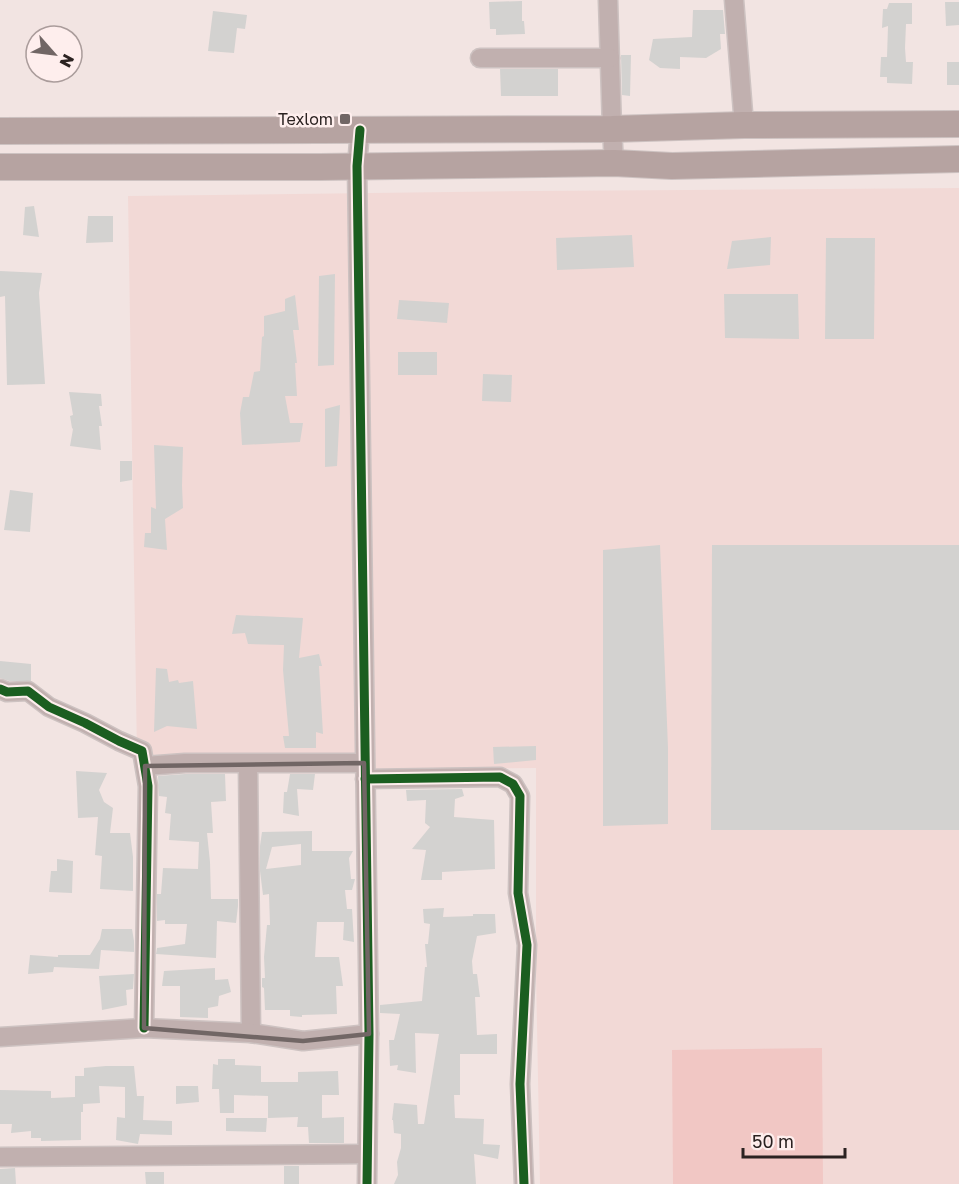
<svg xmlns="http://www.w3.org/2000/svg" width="959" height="1184" viewBox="0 0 959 1184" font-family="'Golos Text',sans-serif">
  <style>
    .built { fill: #f2d9d6 }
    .green { fill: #f1c7c4 }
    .building { fill: #d3d2d0; fill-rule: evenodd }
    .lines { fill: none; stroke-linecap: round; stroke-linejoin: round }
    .minor-casing { stroke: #cdc2c1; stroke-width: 21 }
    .highway-casing { stroke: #cdc2c1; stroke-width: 28 }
    .minor { stroke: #c1b0af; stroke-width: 18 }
    .highway { stroke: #b6a3a1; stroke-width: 26 }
    .cycleway-casing { stroke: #feeeed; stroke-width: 13 }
    .cycleway { stroke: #1b5e20; stroke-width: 9 }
    .marked { fill: none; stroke: #716665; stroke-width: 4.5; stroke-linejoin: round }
    .poi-dot { fill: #716665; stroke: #feeeed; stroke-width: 2 }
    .labels { text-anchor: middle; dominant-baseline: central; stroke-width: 5; stroke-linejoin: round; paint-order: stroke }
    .poi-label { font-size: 16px; fill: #2b2221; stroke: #feeeed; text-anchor: end }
  </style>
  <rect width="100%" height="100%" fill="#f2e4e2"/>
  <path class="built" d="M959,188V1184H540L536,972V768L374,769L335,753L137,755L128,196L535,191Z"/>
  <path class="green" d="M822,1048L823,1184H673L672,1050Z"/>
  <g class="building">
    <path d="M522,1V21H524L525,34L496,35V29H490L489,2Z"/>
    <path d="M945,2H959V25L946,26Z"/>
    <path d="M889,3H912V24H906L905,48L906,62H913L912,84L887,83V77H880L881,57H887L888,26L882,28L883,9H887Z"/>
    <path d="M693,10H723L725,34H720L721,49L706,58L680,57V69L660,68L649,60L653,39L692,37Z"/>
    <path d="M213,11L247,15L245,29L237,28L234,53L208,51Z"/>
    <path d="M621,55H631L630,96L622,95Z"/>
    <rect x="947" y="62" width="12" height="23"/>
    <path d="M500,69H558V96H501Z"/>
    <path d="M34,206L39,237L23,235L25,207Z"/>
    <path d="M88,216H113V242L86,243Z"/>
    <path d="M632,235L634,267L557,270L556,238Z"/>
    <path d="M771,237L770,265L727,269L732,241Z"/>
    <path d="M826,238H875L874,339H825Z"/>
    <path d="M0,271L42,273L39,293L45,384L7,385L5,296L0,297Z"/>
    <path d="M335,274L334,365L318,366L319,276Z"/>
    <path d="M724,294H798L799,339L725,338Z"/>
    <path d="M295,295L299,330H293L297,363H295L297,396H285L290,423H303L300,442L242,445L240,413L243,397H249L254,372L260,371L262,337L264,336V316L285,311V299Z"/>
    <path d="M399,300L449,303L447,323L397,319Z"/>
    <rect x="398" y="352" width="39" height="23"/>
    <path d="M483,374L512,375L511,402L482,401Z"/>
    <path d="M69,392L101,394L102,406H99L102,426H99L101,450L70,446L73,429L72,428L70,416L73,415Z"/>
    <path d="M340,405L337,466L325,467V409Z"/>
    <path d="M154,445L183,447L182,486L183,508L165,519L167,550L144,547L145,533H151V507L156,509Z"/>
    <path d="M120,461H132V480L120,482Z"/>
    <path d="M10,490L33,493L30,532L4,530Z"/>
    <path d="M660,545L668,748V824L603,826V550Z"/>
    <path d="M712,545H959V830H711Z"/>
    <path d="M236,615L303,618L299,658L319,654L322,666H319L323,734L316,732V748H285L283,736H289L283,670L284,645L248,644L245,633L232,634Z"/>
    <path d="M0,661L31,664V681H9L0,678Z"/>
    <path d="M156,668L167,669L169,682L178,680L179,683L193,681L197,729L167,726L154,732Z"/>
    <path d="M536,746V760L494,764L493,747Z"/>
    <path d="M76,771L107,773L99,790L104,802L113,808L110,833H130L133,857V891L100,889L102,856L95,855L98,817L78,818Z"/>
    <path d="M185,774H225L226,801L211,802L213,833H207L210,862L211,899H238V906L236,923L217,921L216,958L156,954L157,948L185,944L187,924H165V920L157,921V894H161L163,868L198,869L199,842L169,840L171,814L165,813L167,797L159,796L158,776Z"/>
    <path d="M290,774H315L313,790L297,789L299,816L283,813L284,792H287Z"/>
    <path d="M462,789L464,796L455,799L454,817L494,820L495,869L442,872V880H421L426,850L412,849L430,827L425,823L426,800L407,801L406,790Z"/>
    <path d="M312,831V851H353L349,858L351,879H355L352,890H345L347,909H352L354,942L343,940L344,922H317L315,957H339L343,986H336L337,1014L302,1015V1017L290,1016V1010H265L264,988L262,987V978H265L264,957L267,925H270L269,894L263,895L260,871V846L262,832ZM301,844V865L266,869L272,847Z"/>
    <path d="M57,859L73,861L72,893L49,892L51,871H57Z"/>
    <path d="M444,908L443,917L473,916V914H495L496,933L477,936L472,961L473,974H477L479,990L480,997H475L477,1035L497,1034V1054H460V1095H454L455,1118L484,1119L483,1144L500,1145L498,1159L474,1154L476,1184H394L398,1175L397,1162L401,1148V1134L394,1133L393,1120H392L394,1103L417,1105L418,1124H424L439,1034L415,1033L416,1073L397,1070L398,1065L390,1066L389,1040H394L400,1014L380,1013V1005L422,1001L425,967H427L425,944H428L430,924L424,923L423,909Z"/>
    <path d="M102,929H132L134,941V952L101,950L99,969L54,967L53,972L28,974L30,955L58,957V955H90L100,939Z"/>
    <path d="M215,968V980L228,979L231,992L219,996L218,1006L208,1008V1018L180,1017V986H162L164,971Z"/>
    <path d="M134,974L133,989L126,990L127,1005L102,1010L99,976Z"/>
    <path d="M218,1059H235V1065L261,1066V1082H298V1072L338,1071L339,1095H322V1118L344,1117V1143H309L308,1127H297L298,1117L268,1118V1096L234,1095V1113H220L219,1089H212L213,1064L218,1065Z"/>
    <path d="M106,1066H134L137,1096H144L143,1120L172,1121V1135L140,1134L138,1144L116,1140L117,1117L125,1118V1087L99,1086L100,1103L83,1104V1112H81V1140L41,1141V1138H31V1131L11,1133L12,1124H0V1090L51,1091V1098L75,1097V1076H84V1068Z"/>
    <path d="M176,1086H198L199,1102L176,1104Z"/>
    <path d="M226,1118H267L266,1132L226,1131Z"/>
    <rect x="284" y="1166" width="15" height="18"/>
    <path d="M15,1168L16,1184H0V1169Z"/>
    <path d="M145,1172H164V1184H146Z"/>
  </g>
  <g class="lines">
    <defs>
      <g id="minor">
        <path d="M608,0L612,129L614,163"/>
        <path d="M734,0L744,125"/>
        <path d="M480,58H610"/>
        <path d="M360,130L357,166L369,1034L367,1184"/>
        <path d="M0,689L7,692L28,691L49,707L85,723L119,741L142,751L148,786L144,1028"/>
        <path d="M248,764L251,1033"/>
        <path d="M145,766L185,763H364"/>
        <path d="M365,779L500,777L513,784L520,796L518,893L527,945L520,1084L524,1184"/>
        <path d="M0,1037L144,1028L251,1033L303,1041L369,1034"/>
        <path d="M0,1157L367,1154"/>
      </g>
      <g id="highway">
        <path d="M0,131L612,129L744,125L959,124"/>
        <path d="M0,167H320L614,163L672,166L959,159"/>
      </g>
    </defs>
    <use href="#minor" class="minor-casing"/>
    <use href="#highway" class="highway-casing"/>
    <use href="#minor" class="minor"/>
    <use href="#highway" class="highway"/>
    <defs>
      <g id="cycleway">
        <path d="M360,130L357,166L369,1034L367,1184"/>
        <path d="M0,689L7,692L28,691L49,707L85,723L119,741L142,751L148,786L144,1028"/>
        <path d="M365,779L500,777L513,784L520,796L518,893L527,945L520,1084L524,1184"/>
      </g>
    </defs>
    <use href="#cycleway" class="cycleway-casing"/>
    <use href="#cycleway" class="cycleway"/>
  </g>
  <path class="marked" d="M364,763L369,1034L303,1041L144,1028L145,766Z"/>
  <rect class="poi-dot" x="339" y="113" width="12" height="12" rx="3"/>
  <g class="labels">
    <g class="poi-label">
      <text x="333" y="119">Texlom</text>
    </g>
  </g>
  <g transform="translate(54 54) rotate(118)"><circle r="28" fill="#feeeed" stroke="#aa9c9b" stroke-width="1.5"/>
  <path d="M0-4.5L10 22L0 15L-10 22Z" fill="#716665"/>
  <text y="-9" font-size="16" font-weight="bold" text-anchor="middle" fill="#2b2221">N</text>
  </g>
  <path d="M743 1148v9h102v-9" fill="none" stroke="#2b2221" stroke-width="3"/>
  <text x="752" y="1148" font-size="18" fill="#2b2221" stroke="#feeeed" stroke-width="4.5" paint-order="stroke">50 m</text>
</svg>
